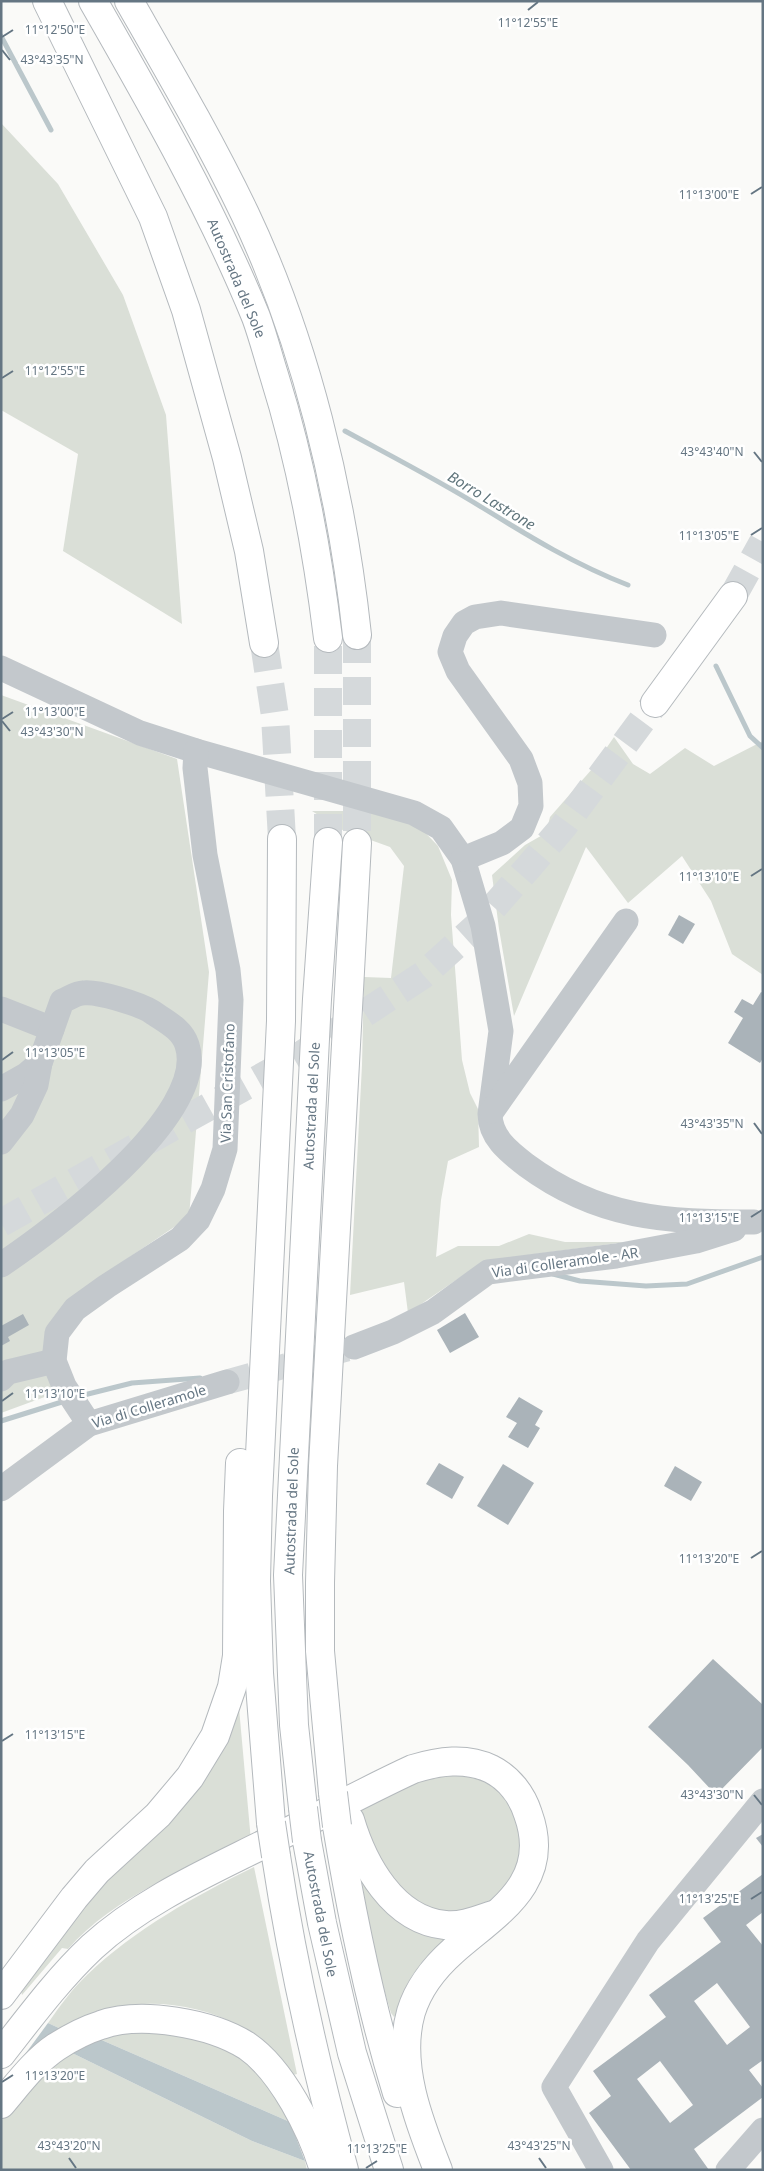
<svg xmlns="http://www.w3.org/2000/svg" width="764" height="2171" viewBox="0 0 764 2171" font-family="'Noto Sans',sans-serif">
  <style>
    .green { fill: #dadfd7 }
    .water { fill: #bbc7cb }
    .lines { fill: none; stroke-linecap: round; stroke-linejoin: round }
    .stream { stroke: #bbc7cb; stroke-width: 5 }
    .building { fill: #aab3b9; fill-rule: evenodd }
    .minor-tunnel { stroke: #d5d9db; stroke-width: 25; stroke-dasharray: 25 12; stroke-linecap: butt }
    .major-tunnel { stroke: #d5d9db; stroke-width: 28; stroke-dasharray: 28 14; stroke-linecap: butt }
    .highway-tunnel { stroke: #d5d9db; stroke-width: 28; stroke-dasharray: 28 14; stroke-linecap: butt }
    .major-casing { stroke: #b5babe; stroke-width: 30 }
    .highway-casing { stroke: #b4b9bd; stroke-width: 30 }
    .minor { stroke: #c3c8cc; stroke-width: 25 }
    .major { stroke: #fff; stroke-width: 28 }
    .highway { stroke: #fff; stroke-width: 28 }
    .highway-bridge-casing { stroke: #b4b9bd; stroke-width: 30; stroke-linecap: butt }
    .highway-bridge { stroke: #fff; stroke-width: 28 }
    .ticks { fill: none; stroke: #657683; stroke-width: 2 }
    .labels { text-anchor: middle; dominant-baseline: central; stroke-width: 5; stroke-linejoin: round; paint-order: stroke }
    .street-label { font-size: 14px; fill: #657683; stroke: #fff }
    .water-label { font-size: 15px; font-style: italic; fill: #60757c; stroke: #fff }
    .ticks-label { font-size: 12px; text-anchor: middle; fill: #657683; stroke: #fff; stroke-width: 5; stroke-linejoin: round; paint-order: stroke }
  </style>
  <rect width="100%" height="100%" fill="#fafaf8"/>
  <g class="green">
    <path d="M1,123L58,184L123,295L166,415L182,624L63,551L78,454L1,410Z"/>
    <path d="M1,695L177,759L209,972L189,1217L103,1275L54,1361L50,1395L1,1413Z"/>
    <path d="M614,737L633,764L650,774L685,748L714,766L763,741V975L732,954L711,901L682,856L628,903L586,847L514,1016L499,929L492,875L525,845L546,833L550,817L592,769Z"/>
    <path d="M312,811H370L417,824L438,846L452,880L451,915L462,1060L470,1093L478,1109L479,1147L448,1161L441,1200L436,1257L458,1246H499L529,1234L565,1242H626L484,1261L408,1313L404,1282L350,1295L362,1065L364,977L391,978L404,866L390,847L340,829Z"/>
    <path d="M239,1708L251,1841C188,1867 115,1896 68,1949L62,1948L22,1995L21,1991L53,1946Z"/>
    <path d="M467,1771L495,1787L520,1817L525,1858L493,1904L446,1916L393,1888L355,1813L414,1781Z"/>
    <path d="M254,1867L297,2074L293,2075C279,2058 258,2037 239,2026C187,1997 112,1995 61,2029L48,2023C60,2006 72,1989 87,1975C135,1929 195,1896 254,1867Z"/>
    <path d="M361,1877L451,1935C425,1955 403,1981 397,2014L394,2017L391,2013L375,1959Z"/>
    <path d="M137,2028L199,2035L245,2058L288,2108L283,2111L290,2122L97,2038Z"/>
    <path d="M70,2052L252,2141L305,2161L307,2170H1V2121L34,2079Z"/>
  </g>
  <g class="water">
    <path d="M48,2023L61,2029L23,2063L20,2061Z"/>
    <path d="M97,2038L290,2122L305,2161L252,2141L70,2052Z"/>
  </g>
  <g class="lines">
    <g class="stream">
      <path d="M1,36L51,130"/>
      <path d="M345,431C391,456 438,480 483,508C530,537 576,565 628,585"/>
      <path d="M716,666L750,736L763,748"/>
      <path d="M553,1274L580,1281L646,1286L687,1284L763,1257"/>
      <path d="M80,1396L132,1383L200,1378"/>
      <path d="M1,1421L65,1401"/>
    </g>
  </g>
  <g class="building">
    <path d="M679,915L695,924L683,944L668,935Z"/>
    <path d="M761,992L763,993V1058L760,1063L728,1043L743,1018L734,1012L742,999L753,1005Z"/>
    <path d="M465,1313L479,1337L450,1353L437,1330Z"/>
    <path d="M23,1314L29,1325L8,1337L10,1341L1,1346V1326Z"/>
    <path d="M519,1397L543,1411L535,1425L540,1428L528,1448L508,1437L517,1423L506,1417Z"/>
    <path d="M439,1463L464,1477L452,1499L426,1484Z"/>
    <path d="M503,1464L534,1483L508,1525L477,1506Z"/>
    <path d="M675,1466L702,1482L691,1501L664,1486Z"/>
    <path d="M713,1659L763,1705V1747L716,1795L688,1765L648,1727Z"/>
    <path d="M763,1834V1847L756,1838Z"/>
    <path d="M763,1874V1912L746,1925L763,1946V2060L749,2070L763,2088V2097L694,2149L709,2170H631L589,2113L611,2096L593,2071L666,2017L649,1995L721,1942L703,1918ZM717,1983L750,2027L727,2045L694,2001ZM660,2061L693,2105L670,2123L637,2079Z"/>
  </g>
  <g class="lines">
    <path class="minor-tunnel" d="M227,1382L347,1349"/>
    <g class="major-tunnel">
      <path d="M733,596L763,542"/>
      <path d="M1,1223L301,1055L423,975L476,927L527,869L563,827L655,703"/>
    </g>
    <g class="highway-tunnel">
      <path d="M357,635V843"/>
      <path d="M264,643L275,716L282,839"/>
      <path d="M328,842V638"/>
    </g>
    <defs>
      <path id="major" d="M655,703L733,596"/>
      <g id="highway">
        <path d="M47,1L153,217L186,310L227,458L249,551L264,643"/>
        <path d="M93,1C152,104 211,207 256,317C263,336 268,356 274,375C301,461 317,548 328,638"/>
        <path d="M129,1C169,71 210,141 245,214C306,343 342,494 357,635"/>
        <path d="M333,1793L320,1651V1583L323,1466L357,843"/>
        <path d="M303,1808L294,1725L288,1575L317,999L328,842"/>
        <path d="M350,1820C363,1864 393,1920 445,1925C461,1927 478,1920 493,1915"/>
        <path d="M271,1823L259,1673L256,1581L258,1496L281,1021L282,839"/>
        <path d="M337,1826C352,1917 370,2005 397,2093"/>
        <path d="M307,1841L322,1923L352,2053L389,2170"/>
        <path d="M276,1856C292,1962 316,2067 344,2170"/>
        <path d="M1,1995L74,1898L97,1871L158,1815L190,1777L215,1736L232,1687L237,1656L238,1511L240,1463"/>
        <path d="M1,2054C30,2017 58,1979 92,1947C141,1902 206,1873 264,1844C314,1819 363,1792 413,1769C439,1761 466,1757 491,1769C509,1778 522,1795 528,1814C553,1883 496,1913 453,1951C435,1967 418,1989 411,2012C396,2064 419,2122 438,2170"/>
        <path d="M1,2104C18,2084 35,2061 56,2047C70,2038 85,2030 101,2025C141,2011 211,2023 247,2046C282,2070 312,2130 324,2170"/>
      </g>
    </defs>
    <use href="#major" class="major-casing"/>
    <use href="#highway" class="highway-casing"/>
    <g class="minor">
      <path d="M1,668L140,733L196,751L414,813L441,828L463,859L483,926L501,1031L490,1114C490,1137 508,1151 526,1165C599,1219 666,1222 754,1222"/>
      <path d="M463,859L502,843L522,828L531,806L530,783L521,759L458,671L450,652L455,636L464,623L475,617L501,613L654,635"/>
      <path d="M1,1009L52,1029"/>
      <path d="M1,1089L26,1075L40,1063"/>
      <path d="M492,1111L626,921"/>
      <path d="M1,1142L22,1115L36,1085L40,1063L62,1001C68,999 76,993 83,993C97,991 140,1004 152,1012C165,1021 182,1029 187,1045C210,1114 52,1231 1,1265"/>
      <path d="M354,1347L393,1332L433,1312L488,1272L616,1256L696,1241L734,1229"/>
      <path d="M1,1379L8,1372L54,1361"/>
      <path d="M89,1424L64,1386L54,1361L57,1333L75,1309L107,1286L180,1239L198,1220L213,1189L225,1149L231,1000L228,970L205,855L195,768L196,751"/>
      <path d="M1,1489L89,1424L227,1382"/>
      <path d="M601,2170L554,2087L648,1941L763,1801"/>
      <path d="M728,2170L763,2130"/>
    </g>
    <use href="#major" class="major"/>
    <use href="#highway" class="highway"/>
    <defs>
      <g id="highway-bridge">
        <path d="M333,1793L337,1826"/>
        <path d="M303,1808L307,1841"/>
        <path d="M271,1823L276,1856"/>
      </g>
    </defs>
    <use href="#highway-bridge" class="highway-bridge-casing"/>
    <use href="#highway-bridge" class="highway-bridge"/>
  </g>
  <path class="ticks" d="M528,10L538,2M2,37L13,30M2,50L10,60M751,194L762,187M2,378L13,371M754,452L762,462M751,535L762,528M2,719L13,712M2,721L10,731M751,876L762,869M2,1060L13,1052M754,1123L762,1134M751,1217L762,1210M2,1401L13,1393M751,1558L762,1551M2,1741L13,1734M754,1795L762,1805M751,1899L762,1892M2,2082L13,2075M69,2158L76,2168M539,2158L546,2168M366,2168L377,2161"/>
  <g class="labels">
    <g class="street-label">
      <text transform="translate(237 278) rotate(67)">Autostrada del Sole</text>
      <text transform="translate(227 1083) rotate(-88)">Via San Cristofano</text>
      <text transform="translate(311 1106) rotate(-87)">Autostrada del Sole</text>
      <text transform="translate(565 1262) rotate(-8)">Via di Colleramole - AR</text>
      <text transform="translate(149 1406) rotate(-17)">Via di Colleramole</text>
      <text transform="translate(291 1511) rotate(-88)">Autostrada del Sole</text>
      <text transform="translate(321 1914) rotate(79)">Autostrada del Sole</text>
    </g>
    <g class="water-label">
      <text transform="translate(492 500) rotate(31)">Borro Lastrone</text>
    </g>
  </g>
  <g class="ticks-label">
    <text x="528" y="27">11°12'55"E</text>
    <text x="55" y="34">11°12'50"E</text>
    <text x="52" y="64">43°43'35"N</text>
    <text x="709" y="199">11°13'00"E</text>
    <text x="55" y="375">11°12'55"E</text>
    <text x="712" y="456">43°43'40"N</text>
    <text x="709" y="540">11°13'05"E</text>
    <text x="55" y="716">11°13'00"E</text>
    <text x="52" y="736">43°43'30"N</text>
    <text x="709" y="881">11°13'10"E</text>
    <text x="55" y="1057">11°13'05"E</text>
    <text x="712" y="1128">43°43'35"N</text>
    <text x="709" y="1222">11°13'15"E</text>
    <text x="55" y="1398">11°13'10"E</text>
    <text x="709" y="1563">11°13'20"E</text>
    <text x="55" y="1739">11°13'15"E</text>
    <text x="712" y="1799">43°43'30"N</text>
    <text x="709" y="1903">11°13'25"E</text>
    <text x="55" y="2080">11°13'20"E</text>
    <text x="69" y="2150">43°43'20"N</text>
    <text x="539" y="2150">43°43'25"N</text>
    <text x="377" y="2153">11°13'25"E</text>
  </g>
  <rect width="764" height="2171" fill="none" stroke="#657683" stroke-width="5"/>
</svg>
